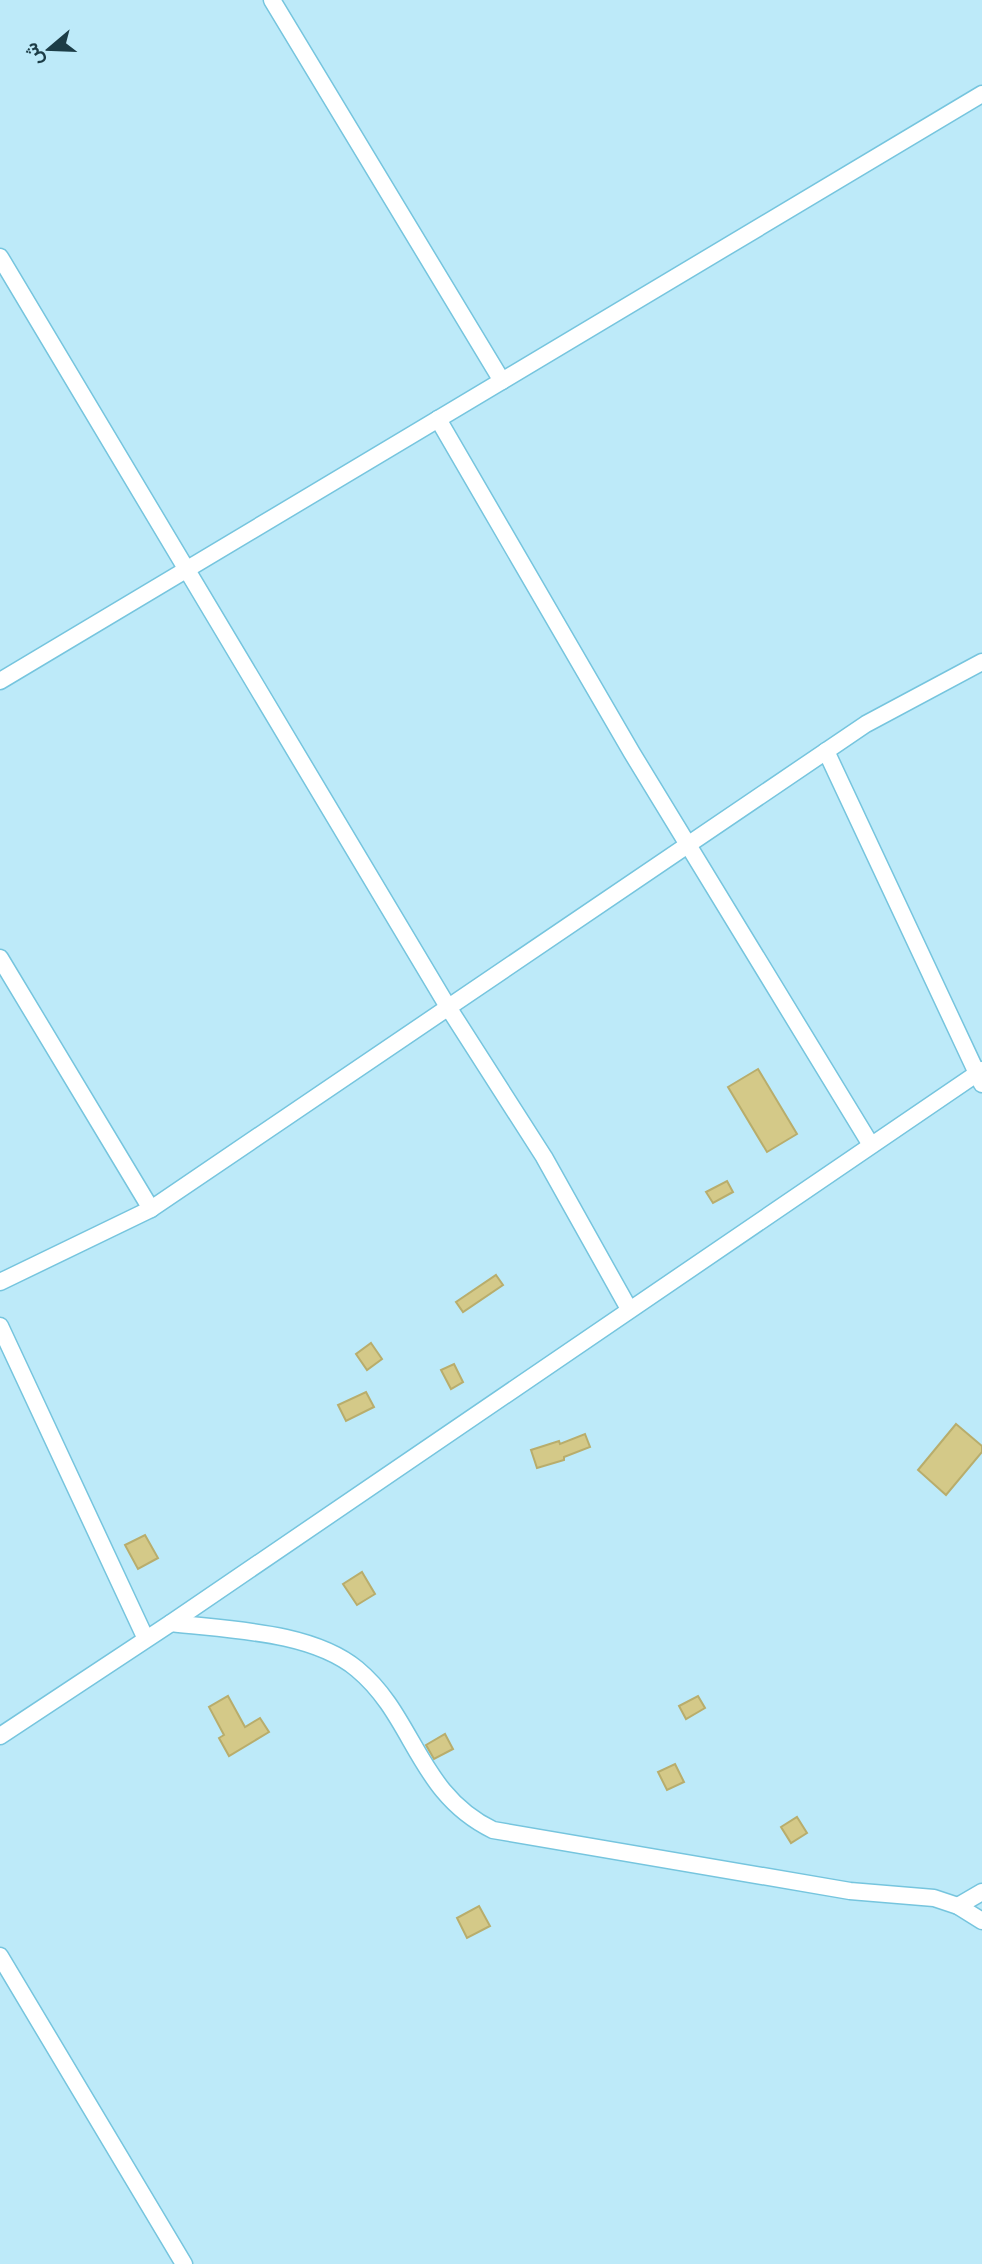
<svg xmlns="http://www.w3.org/2000/svg" width="982" height="2264" viewBox="0 0 982 2264" font-family="'Golos Text',Vazirmatn,sans-serif">
  <style>
    .building { fill: #d4c988; stroke: #b8ad6c; stroke-width: 2 }
    .lines { fill: none; stroke-linecap: round; stroke-linejoin: round }
    .street-casing { stroke: #76c5de; stroke-width: 19 }
    .street { stroke: #fff; stroke-width: 16 }
  </style>
  <rect width="100%" height="100%" fill="#bdeaf9"/>
  <g class="building">
    <path d="M758,1069L797,1134L767,1152L728,1087Z"/>
    <path d="M727,1181L733,1192L713,1203L706,1192Z"/>
    <path d="M496,1275L503,1285L463,1312L456,1302Z"/>
    <path d="M371,1343L382,1359L367,1370L356,1354Z"/>
    <path d="M454,1364L463,1382L451,1389L441,1370Z"/>
    <path d="M366,1392L374,1407L346,1421L338,1405Z"/>
    <path d="M956,1424L982,1446V1452L946,1495L918,1470Z"/>
    <path d="M585,1434L590,1447L564,1457V1460L537,1468L531,1450L559,1441L560,1444Z"/>
    <path d="M145,1535L158,1558L138,1569L125,1545Z"/>
    <path d="M362,1572L375,1594L357,1605L343,1584Z"/>
    <path d="M228,1696L245,1727L260,1718L269,1732L229,1756L219,1738L224,1735L209,1707Z"/>
    <path d="M698,1696L705,1708L686,1719L679,1706Z"/>
    <path d="M445,1734L453,1749L434,1759L426,1745Z"/>
    <path d="M675,1764L684,1782L667,1790L658,1772Z"/>
    <path d="M797,1817L807,1833L791,1843L781,1827Z"/>
    <path d="M479,1906L490,1926L467,1938L457,1918Z"/>
  </g>
  <g class="lines">
    <defs>
      <g id="street">
        <path d="M272,0L502,381"/>
        <path d="M0,257L448,1007L544,1157L629,1309"/>
        <path d="M438,419L632,753L871,1145"/>
        <path d="M0,681L982,94"/>
        <path d="M826,751L982,1084"/>
        <path d="M0,958L151,1209"/>
        <path d="M0,1282L151,1209L866,724L982,662"/>
        <path d="M0,1326L145,1637"/>
        <path d="M171,1623C228,1630 311,1631 357,1669C415,1717 417,1793 493,1830L850,1891L934,1898L958,1906L982,1921"/>
        <path d="M0,1736L171,1623L982,1070"/>
        <path d="M958,1906L982,1892"/>
        <path d="M0,1956L184,2264"/>
      </g>
    </defs>
    <use href="#street" class="street-casing"/>
    <use href="#street" class="street"/>
  </g>
  <g transform="translate(49 49) rotate(251)" stroke="#bdeaf9" stroke-width="5" paint-order="stroke">
  <path d="M0-5L12 26L0 18L-12 26Z" fill="#1c3d47"/>
  <text y="-10" font-size="19" font-weight="bold" text-anchor="middle" fill="#1c3d47">ش</text>
  </g>
</svg>
